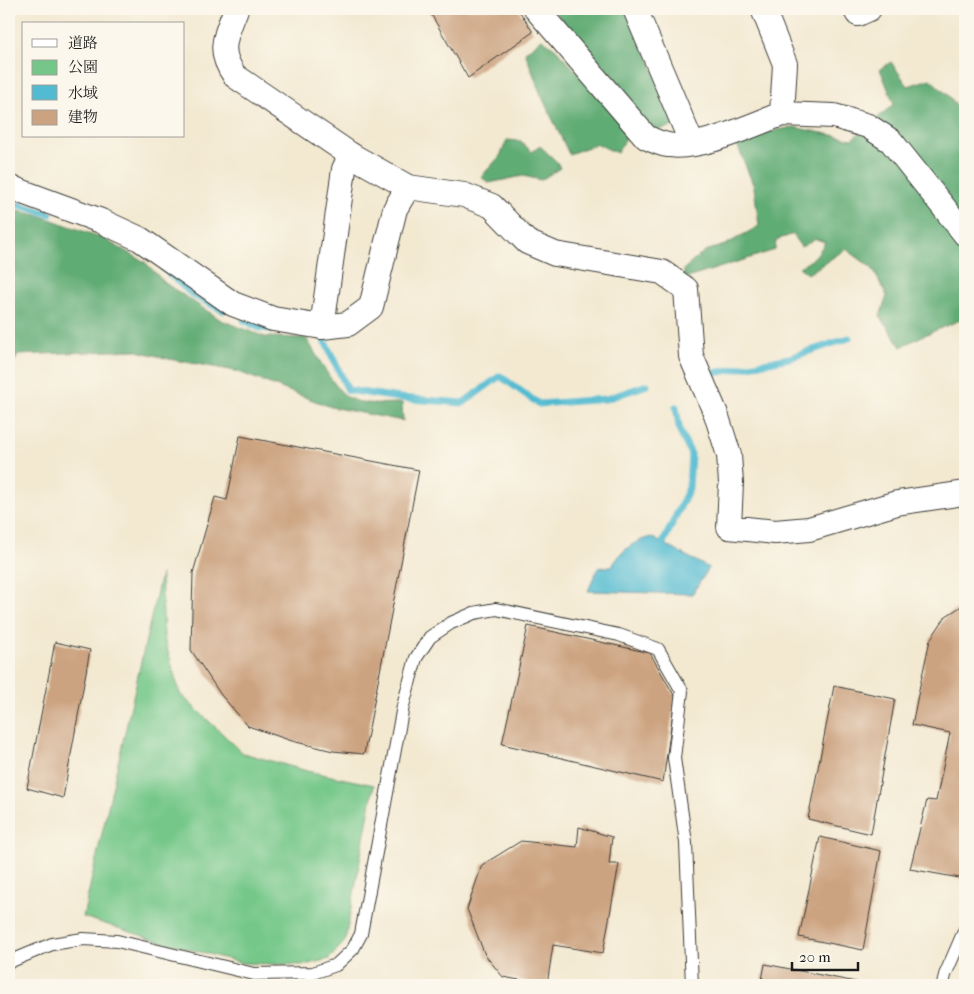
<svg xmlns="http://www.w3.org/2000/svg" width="974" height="994" viewBox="0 0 974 994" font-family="'IM FELL French Canon','Noto Serif JP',serif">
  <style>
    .green { fill: #75c789; stroke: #487252 }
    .forest { fill: #60ac75; stroke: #3e6448 }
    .water { fill: #53bbd1; stroke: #386c76 }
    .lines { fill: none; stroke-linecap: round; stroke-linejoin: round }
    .stream { stroke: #53bbd1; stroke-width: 7 }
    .building { fill: #cca380 }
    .lane-casing { stroke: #3c3b37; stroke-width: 14 }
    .street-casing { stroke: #3c3b37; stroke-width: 26 }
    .lane { stroke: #fff; stroke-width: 12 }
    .street { stroke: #fff; stroke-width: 24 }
  </style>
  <rect width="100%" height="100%" fill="#fbf7ec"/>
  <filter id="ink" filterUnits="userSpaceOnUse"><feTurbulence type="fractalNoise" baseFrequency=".02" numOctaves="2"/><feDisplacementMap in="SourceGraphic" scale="10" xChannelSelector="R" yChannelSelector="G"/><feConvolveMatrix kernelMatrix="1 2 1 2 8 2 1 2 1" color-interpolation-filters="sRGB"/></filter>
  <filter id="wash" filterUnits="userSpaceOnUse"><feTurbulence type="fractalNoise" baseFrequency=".0096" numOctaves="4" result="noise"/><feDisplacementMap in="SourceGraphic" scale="20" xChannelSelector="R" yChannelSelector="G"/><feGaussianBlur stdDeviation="1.12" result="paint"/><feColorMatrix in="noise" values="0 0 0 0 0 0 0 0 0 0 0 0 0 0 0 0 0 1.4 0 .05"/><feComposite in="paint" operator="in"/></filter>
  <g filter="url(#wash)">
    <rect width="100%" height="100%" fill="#f3e9d1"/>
    <path class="green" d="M161,574L164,638L180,694L243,753L307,771L374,785L345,941L329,959L304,965L242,963L159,941L83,917Z"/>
    <g class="forest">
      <path d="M553,9H628L677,125L654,131L630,111Z"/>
      <path d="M542,39L556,49L631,131L617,153L597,144L569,154L541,95L525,52Z"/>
      <path d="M891,62L908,86L930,79L950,97L965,119V318L920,337L901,347L880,316L887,296L872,268L846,249L808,274L799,267C812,261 818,255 825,242L816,239L801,247L796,240L794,234L776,240L775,250L684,279V269L705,251L725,245L759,226L754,187L737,144L764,133L793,127L852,139L894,104L880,69Z"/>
      <path d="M507,140L521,141L532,152L540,146L557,162L560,168L541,180L523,176L489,183L481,177L500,156Z"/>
      <path d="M9,209L41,216L100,237L145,262L165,283L221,320L265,337L306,338C316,353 334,390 349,398C363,406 386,403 402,403L403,421L331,407L236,371L169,359L134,350L18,355L9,372Z"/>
    </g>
    <path class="water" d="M651,537L709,568L692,594L588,591L598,568L612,566C622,550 632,542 651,537Z"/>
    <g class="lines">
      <g class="stream">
        <path d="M9,202L50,214"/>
        <path d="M164,269L193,295L223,310"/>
        <path d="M244,320L260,328L271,329"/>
        <path d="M322,335L348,390L399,398L463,403L500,376L539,404L606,399L647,385"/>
        <path d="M705,375L789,358L849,338"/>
        <path d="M663,543L689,488L691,454L680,432L676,407"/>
      </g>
    </g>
    <g id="blocks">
      <g class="building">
        <path d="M428,9H518L533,32L468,78Z"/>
        <path d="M240,436L419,470L364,754L333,751L292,741L248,726L221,695L191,650L193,573L215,497L227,500Z"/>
        <path d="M965,604V879L910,869L927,800L936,801L950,733L912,725L920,685L930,640L946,616Z"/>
        <path d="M528,626L650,653L675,697L663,782L502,744Z"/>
        <path d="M55,642L90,650L63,798L27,788Z"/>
        <path d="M834,686L895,699L871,834L808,819Z"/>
        <path d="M579,827L612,837L609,864H619L603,953L553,945L547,985L503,977L485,955L467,909L482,865L521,841L577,847Z"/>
        <path d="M820,837L881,851L863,950L799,937Z"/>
        <path d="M765,964L866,984V985H761Z"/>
      </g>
    </g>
  </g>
  <g filter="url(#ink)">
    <use href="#blocks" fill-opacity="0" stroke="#3c3b37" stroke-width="1"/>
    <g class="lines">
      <defs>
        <g id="lane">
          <path d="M9,962L52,944L83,939L117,941L254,974L313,973L336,965L353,949L361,934L403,706L416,658L430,637L451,623L474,613L496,609L619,635L658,649L682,691L674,758L686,843L692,985"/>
          <path d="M943,985L945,975L965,929"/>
        </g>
        <g id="street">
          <path d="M236,9C226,36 216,50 235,76L351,155L408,187L464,195L492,206L527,242L555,254L662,272L686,289L691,356L716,414L729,455L731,483L729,527L775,532L809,529L897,503L965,493"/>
          <path d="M536,9L646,137C652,140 660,144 668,145C701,150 751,125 782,114L785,64L763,9"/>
          <path d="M635,9L692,144"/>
          <path d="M855,9L858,14L869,9"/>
          <path d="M782,114L834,116L868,126L891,141L965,234"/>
          <path d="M9,187L101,221L140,239L233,304L273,319L322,327L348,324L371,307L395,209L408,187"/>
          <path d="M322,327L344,169L351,155"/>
        </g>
      </defs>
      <use href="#lane" class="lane-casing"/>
      <use href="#street" class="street-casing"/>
      <use href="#lane" class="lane"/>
      <use href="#street" class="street"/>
    </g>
  </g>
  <rect width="974" height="994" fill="none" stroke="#fbf7ec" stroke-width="30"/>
  <rect x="22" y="22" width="162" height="115" fill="#fbf7ec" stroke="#a29f99"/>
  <rect x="32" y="39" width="25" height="8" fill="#ffffff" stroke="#a29f99"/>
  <text x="68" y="48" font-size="15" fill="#1c1c1c">道路</text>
  <rect x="32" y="60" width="25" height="15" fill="#75c789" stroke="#a29f99"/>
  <text x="68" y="72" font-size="15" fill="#1c1c1c">公園</text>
  <rect x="32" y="85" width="25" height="15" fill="#53bbd1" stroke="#a29f99"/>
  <text x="68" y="98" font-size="15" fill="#1c1c1c">水域</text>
  <rect x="32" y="110" width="25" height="15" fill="#cca380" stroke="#a29f99"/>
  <text x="68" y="122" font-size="15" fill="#1c1c1c">建物</text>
  <path d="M792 962v8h66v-8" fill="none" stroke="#1c1c1c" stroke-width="2.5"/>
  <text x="799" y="962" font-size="15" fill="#1c1c1c" stroke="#fbf7ec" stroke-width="4" paint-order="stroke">20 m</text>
</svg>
